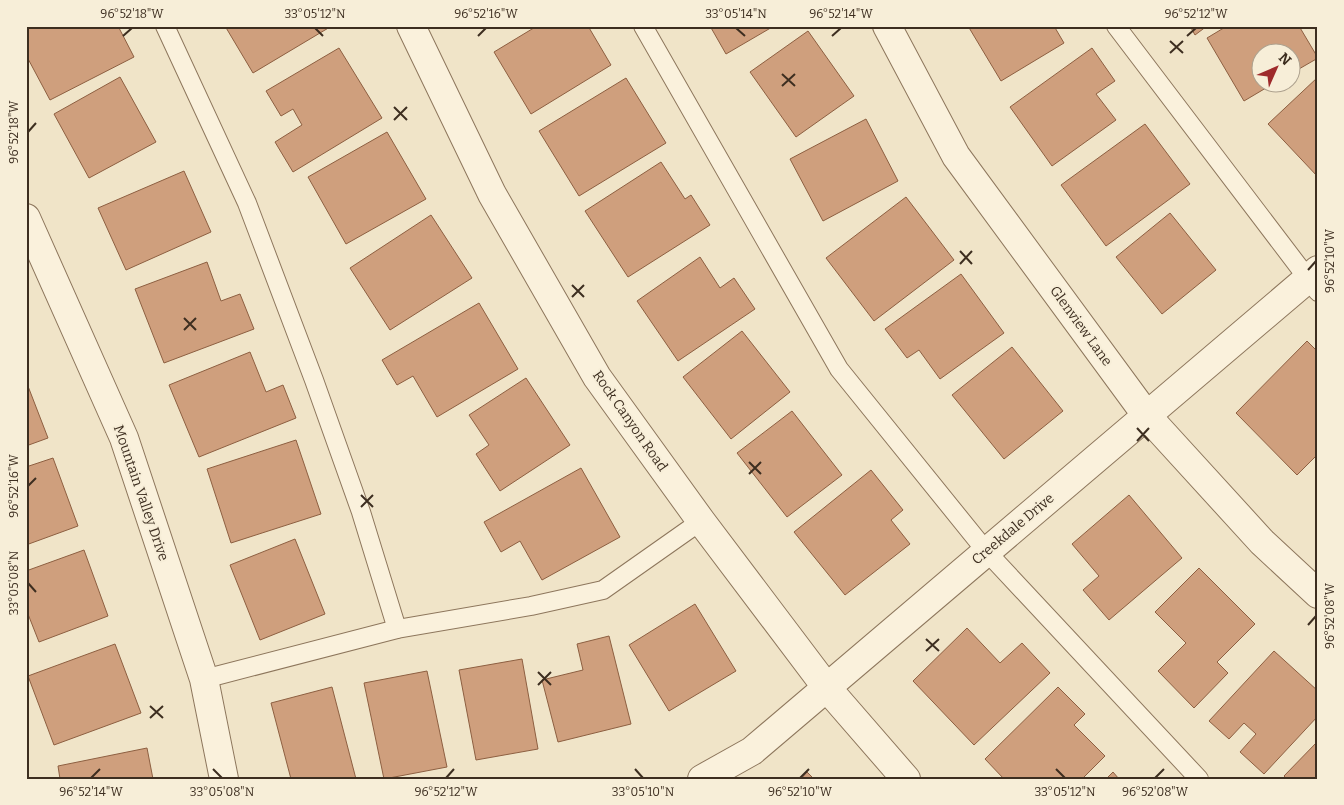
<svg xmlns="http://www.w3.org/2000/svg" width="1344" height="805" viewBox="0 0 1344 805" font-family="Bitter,serif">
  <style>
    .building { fill: #cf9f7d; stroke: #8d5f41 }
    .lines { fill: none; stroke-linecap: round; stroke-linejoin: round }
    .lane-casing { stroke: #8d765c; stroke-width: 20 }
    .street-casing { stroke: #8d765c; stroke-width: 30 }
    .lane { stroke: #faf1dc; stroke-width: 18 }
    .street { stroke: #faf1dc; stroke-width: 28 }
    .ticks { fill: none; stroke: #3d2e20; stroke-width: 2 }
    .labels { text-anchor: middle; dominant-baseline: central; stroke-width: 4; stroke-linejoin: round; paint-order: stroke }
    .street-label { font-size: 14px; fill: #3d2e20; stroke: #f7eed8 }
    .neatline { fill: none; stroke: #3d2e20; stroke-width: 2 }
    .ticks-label { font-size: 12px; text-anchor: middle; fill: #3d2e20 }
  </style>
  <rect width="100%" height="100%" fill="#f0e4c8"/>
  <g class="building">
    <path d="M26,26H118L134,57L50,100L26,55Z"/>
    <path d="M225,26H330V27L253,73Z"/>
    <path d="M537,26H588L611,65L531,114L494,52Z"/>
    <path d="M710,26H774L726,54Z"/>
    <path d="M968,26H1054L1064,43L1001,81Z"/>
    <path d="M1190,26H1207L1195,35Z"/>
    <path d="M1227,26H1299L1318,58L1292,73V52H1262V82H1276L1244,101L1207,38Z"/>
    <path d="M808,31L854,96L796,137L750,72Z"/>
    <path d="M339,48L382,118L293,172L275,142L302,125L293,109L281,116L266,91Z"/>
    <path d="M1092,48L1115,81L1096,94L1116,120L1052,166L1010,107Z"/>
    <path d="M120,77L156,142L89,178L54,114Z"/>
    <path d="M1318,77V177L1268,124Z"/>
    <path d="M626,78L666,143L579,196L539,131Z"/>
    <path d="M866,119L898,181L823,221L790,159Z"/>
    <path d="M1145,124L1190,184L1106,246L1061,185Z"/>
    <path d="M387,132L426,199L346,244L308,177Z"/>
    <path d="M661,162L685,199L691,195L710,225L628,277L585,211Z"/>
    <path d="M184,171L211,232L126,270L98,208Z"/>
    <path d="M906,197L954,260L874,321L826,258Z"/>
    <path d="M1170,213L1216,270L1162,314L1116,257Z"/>
    <path d="M431,215L472,278L390,330L350,268Z"/>
    <path d="M700,257L720,288L734,278L755,309L678,361L637,301Z"/>
    <path d="M207,262L221,301L240,294L254,329L164,363L135,289Z"/>
    <path d="M961,274L1004,333L940,379L919,350L907,358L885,329Z"/>
    <path d="M479,303L518,369L437,417L413,376L397,385L382,360Z"/>
    <path d="M742,331L790,392L731,439L683,377Z"/>
    <path d="M1307,341L1318,352V454L1297,475L1236,413Z"/>
    <path d="M1012,347L1063,411L1004,459L952,395Z"/>
    <path d="M250,352L266,392L283,385L296,418L199,457L169,385Z"/>
    <path d="M526,378L570,445L500,491L476,454L489,445L469,415Z"/>
    <path d="M26,381L48,438L26,446Z"/>
    <path d="M792,411L842,475L787,517L737,453Z"/>
    <path d="M296,440L321,514L231,543L207,469Z"/>
    <path d="M53,458L78,526L26,545V467Z"/>
    <path d="M581,468L620,537L542,580L520,541L501,552L484,522Z"/>
    <path d="M871,470L903,510L891,520L910,544L845,595L794,532Z"/>
    <path d="M1129,495L1182,558L1109,620L1083,590L1099,576L1072,544Z"/>
    <path d="M295,539L325,614L260,640L230,565Z"/>
    <path d="M84,550L108,616L39,642L26,609V571Z"/>
    <path d="M1199,568L1255,624L1217,662L1228,673L1194,708L1158,671L1186,643L1155,612Z"/>
    <path d="M695,604L736,671L669,711L629,645Z"/>
    <path d="M967,628L1000,663L1022,643L1050,673L974,745L913,681Z"/>
    <path d="M609,636L631,724L558,742L542,680L583,670L577,644Z"/>
    <path d="M115,644L141,713L54,745L28,676Z"/>
    <path d="M1274,651L1318,691V716L1264,774L1240,752L1256,734L1244,723L1229,739L1209,721Z"/>
    <path d="M522,659L538,749L476,760L459,670Z"/>
    <path d="M427,671L447,767L384,779L364,683Z"/>
    <path d="M332,687L356,779H291L271,703Z"/>
    <path d="M1058,687L1085,714L1074,725L1105,756L1082,779H1004L985,759Z"/>
    <path d="M1318,741V779H1287L1284,776Z"/>
    <path d="M147,748L153,779H60L58,766Z"/>
    <path d="M807,772L814,779H801Z"/>
    <path d="M1113,772L1119,779H1106Z"/>
  </g>
  <g class="lines">
    <defs>
      <g id="lane">
        <path d="M165,26L247,203L314,380L361,512L397,629"/>
        <path d="M643,26L839,369L986,551L1199,779"/>
        <path d="M1116,26L1318,292"/>
        <path d="M204,679L397,629L531,606L603,590L701,521"/>
      </g>
      <g id="street">
        <path d="M411,26L492,194L597,377L701,521L827,688L906,779"/>
        <path d="M887,26L956,156L1147,416L1262,542L1318,594"/>
        <path d="M26,218L124,438L204,679L224,779"/>
        <path d="M702,779L752,751L1318,270"/>
      </g>
    </defs>
    <use href="#lane" class="lane-casing"/>
    <use href="#street" class="street-casing"/>
    <use href="#lane" class="lane"/>
    <use href="#street" class="street"/>
  </g>
  <path class="ticks" d="M315,28L323,36M736,28L745,36M123,36L132,28M478,36L486,28M832,36L841,28M1187,36L1196,28M1170,41L1183,53M1170,53L1183,41M782,74L795,86M782,86L795,74M394,107L407,120M394,120L407,107M28,132L36,123M960,251L972,264M960,264L972,251M1308,270L1316,261M572,285L584,297M572,297L584,285M184,318L196,330M184,330L196,318M1137,428L1149,441M1137,441L1149,428M749,462L761,474M749,474L761,462M28,486L36,478M361,495L373,507M361,507L373,495M28,583L36,592M1308,625L1316,616M926,639L939,651M926,651L939,639M538,672L551,685M538,685L551,672M150,706L163,718M150,718L163,706M213,769L222,778M635,769L643,778M1056,769L1065,778M91,778L100,769M446,778L454,769M800,778L809,769M1155,778L1164,769"/>
  <g class="labels">
    <g class="street-label">
      <text transform="translate(1081 326) rotate(54)">Glenview Lane</text>
      <text transform="translate(630 421) rotate(55)">Rock Canyon Road</text>
      <text transform="translate(141 493) rotate(71)">Mountain Valley Drive</text>
      <text transform="translate(1013 529) rotate(-40)">Creekdale Drive</text>
    </g>
  </g>
  <rect width="1344" height="805" fill="none" stroke="#f7eed8" stroke-width="55"/>
  <g transform="translate(1276 68) rotate(45)"><circle r="24" fill="#f7eed8" stroke="#ada18e"/>
  <path d="M0-4L9 19L0 12L-9 19Z" fill="#9e2a2b"/>
  <text y="-8" font-size="14" font-weight="bold" text-anchor="middle" fill="#3d2e20">N</text>
  </g>
  <rect x="28" y="28" width="1288" height="750" class="neatline"/>
  <g class="ticks-label">
    <text x="132" y="18">96°52'18"W</text>
    <text x="315" y="18">33°05'12"N</text>
    <text x="486" y="18">96°52'16"W</text>
    <text x="736" y="18">33°05'14"N</text>
    <text x="841" y="18">96°52'14"W</text>
    <text x="1196" y="18">96°52'12"W</text>
    <text transform="translate(14 132) rotate(-90)" y="4">96°52'18"W</text>
    <text transform="translate(1330 261) rotate(-90)" y="4">96°52'10"W</text>
    <text transform="translate(14 486) rotate(-90)" y="4">96°52'16"W</text>
    <text transform="translate(14 583) rotate(-90)" y="4">33°05'08"N</text>
    <text transform="translate(1330 616) rotate(-90)" y="4">96°52'08"W</text>
    <text x="91" y="796">96°52'14"W</text>
    <text x="222" y="796">33°05'08"N</text>
    <text x="446" y="796">96°52'12"W</text>
    <text x="643" y="796">33°05'10"N</text>
    <text x="800" y="796">96°52'10"W</text>
    <text x="1065" y="796">33°05'12"N</text>
    <text x="1155" y="796">96°52'08"W</text>
  </g>
</svg>
